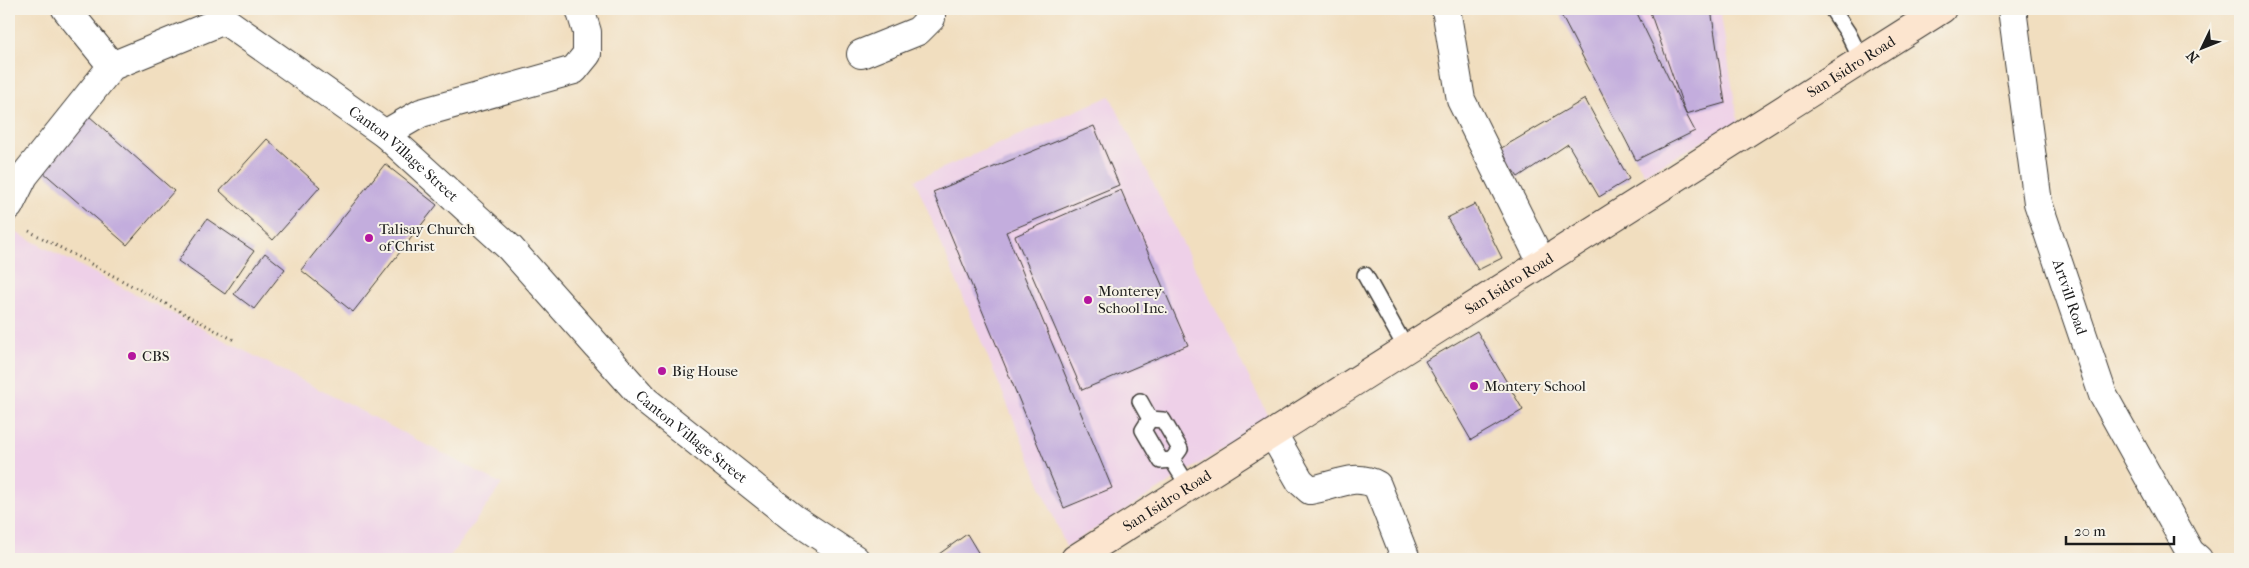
<svg xmlns="http://www.w3.org/2000/svg" width="2249" height="568" viewBox="0 0 2249 568" font-family="'IM FELL French Canon',serif">
  <style>
    .built { fill: #eed0e8 }
    .building { fill: #c3addd }
    .lines { fill: none; stroke-linecap: round; stroke-linejoin: round }
    .lane-casing { stroke: #3c3934; stroke-width: 18 }
    .street-casing { stroke: #3c3934; stroke-width: 30 }
    .secondary-casing { stroke: #3c3934; stroke-width: 30 }
    .path { stroke: #3c3934; stroke-width: 3; stroke-dasharray: 1 4; stroke-linecap: butt }
    .lane { stroke: #fff; stroke-width: 15 }
    .street { stroke: #fff; stroke-width: 28 }
    .secondary { stroke: #fce5cf; stroke-width: 28 }
    .poi-dot { fill: #b5179e; stroke: #f7f3e8; stroke-width: 2 }
    .labels { text-anchor: middle; dominant-baseline: central; stroke-width: 4; stroke-linejoin: round; paint-order: stroke }
    .street-label { font-size: 15px; fill: #1c1c1c; stroke: #f7f3e8 }
    .poi-label { font-size: 15px; fill: #1c1c1c; stroke: #f7f3e8; text-anchor: start }
  </style>
  <rect width="100%" height="100%" fill="#f7f3e8"/>
  <filter id="ink" filterUnits="userSpaceOnUse"><feTurbulence type="fractalNoise" baseFrequency=".02" numOctaves="2"/><feDisplacementMap in="SourceGraphic" scale="10" xChannelSelector="R" yChannelSelector="G"/><feConvolveMatrix kernelMatrix="1 2 1 2 8 2 1 2 1" color-interpolation-filters="sRGB"/></filter>
  <filter id="wash" filterUnits="userSpaceOnUse"><feTurbulence type="fractalNoise" baseFrequency=".0096" numOctaves="4" result="noise"/><feDisplacementMap in="SourceGraphic" scale="20" xChannelSelector="R" yChannelSelector="G"/><feGaussianBlur stdDeviation="1.12" result="paint"/><feColorMatrix in="noise" values="0 0 0 0 0 0 0 0 0 0 0 0 0 0 0 0 0 1.4 0 .05"/><feComposite in="paint" operator="in"/></filter>
  <g filter="url(#wash)">
    <rect width="100%" height="100%" fill="#f1debf"/>
    <g class="built">
      <path d="M1558,9H1720L1738,122L1644,174Z"/>
      <path d="M1110,96L1270,420L1066,547L915,180Z"/>
      <path d="M9,229L502,484L448,559H9Z"/>
    </g>
    <g id="blocks">
      <g class="building">
        <path d="M1558,9H1635L1686,114L1649,9H1711L1725,103L1686,114L1695,131L1636,160Z"/>
        <path d="M1585,99L1629,179L1599,197L1568,144L1518,177L1498,150Z"/>
        <path d="M89,116L174,191L127,245L42,171Z"/>
        <path d="M1094,126L1119,185L1006,232L1112,488L1064,508L933,192Z"/>
        <path d="M267,139L320,187L273,240L220,191Z"/>
        <path d="M385,164L437,205L353,312L301,270Z"/>
        <path d="M1121,190L1188,345L1082,390L1015,236Z"/>
        <path d="M1475,204L1502,258L1478,270L1447,218Z"/>
        <path d="M207,219L254,251L225,294L178,261Z"/>
        <path d="M265,253L285,269L254,309L234,294Z"/>
        <path d="M1477,331L1523,410L1471,440L1425,361Z"/>
        <path d="M967,534L982,559H932Z"/>
      </g>
    </g>
  </g>
  <g filter="url(#ink)">
    <use href="#blocks" fill-opacity="0" stroke="#3c3934" stroke-width="1"/>
    <g class="lines">
      <defs>
        <g id="lane">
          <path d="M1832,9L1848,33L1862,61"/>
          <path d="M1365,275L1407,350"/>
          <path d="M1140,401L1150,419L1143,430L1161,461L1172,460L1189,487"/>
          <path d="M1150,419L1163,420L1180,449L1172,460"/>
        </g>
        <g id="street">
          <path d="M66,9L112,66"/>
          <path d="M1446,9L1461,100L1542,263"/>
          <path id="s1" d="M2012,9L2038,203L2103,395L2190,552L2198,559"/>
          <path id="s2" d="M224,20L385,134L510,248L646,401L793,518L855,559"/>
          <path d="M861,54L918,31L931,18V9"/>
          <path d="M385,134L421,113L574,70L587,54V32L580,9"/>
          <path d="M9,206L24,176L112,66L224,20"/>
          <path d="M1273,434L1300,481L1310,490C1335,487 1353,472 1377,485L1406,559"/>
        </g>
        <g id="secondary">
          <path id="s3" d="M1075,559L1942,9"/>
        </g>
      </defs>
      <use href="#lane" class="lane-casing"/>
      <use href="#street" class="street-casing"/>
      <use href="#secondary" class="secondary-casing"/>
      <path class="path" d="M29,231L234,340"/>
      <use href="#lane" class="lane"/>
      <use href="#street" class="street"/>
      <use href="#secondary" class="secondary"/>
    </g>
  </g>
  <g class="poi-dot">
    <circle cx="369" cy="238" r="5"/>
    <circle cx="1088" cy="300" r="5"/>
    <circle cx="132" cy="356" r="5"/>
    <circle cx="662" cy="371" r="5"/>
    <circle cx="1474" cy="386" r="5"/>
  </g>
  <g class="labels">
    <g class="street-label">
      <text stroke="none"><textPath href="#s3" startOffset="919">San Isidro Road</textPath></text>
      <text stroke="none"><textPath href="#s2" startOffset="224">Canton Village Street</textPath></text>
      <text stroke="none"><textPath href="#s3" startOffset="514">San Isidro Road</textPath></text>
      <text stroke="none"><textPath href="#s1" startOffset="295">Artvill Road</textPath></text>
      <text stroke="none"><textPath href="#s2" startOffset="629">Canton Village Street</textPath></text>
      <text stroke="none"><textPath href="#s3" startOffset="109">San Isidro Road</textPath></text>
    </g>
    <g class="poi-label">
      <text x="379" y="229">Talisay Church<tspan x="379" dy="17">of Christ</tspan></text>
      <text x="1098" y="291">Monterey<tspan x="1098" dy="17">School Inc.</tspan></text>
      <text x="142" y="356">CBS</text>
      <text x="672" y="371">Big House</text>
      <text x="1484" y="386">Montery School</text>
    </g>
  </g>
  <rect width="2249" height="568" fill="none" stroke="#f7f3e8" stroke-width="30"/>
  <g transform="translate(2202 48) rotate(227)" stroke="#f7f3e8" stroke-width="4" paint-order="stroke">
  <path d="M0-4L9 19L0 12L-9 19Z" fill="#1c1c1c"/>
  <text y="-8" font-size="14" font-weight="bold" text-anchor="middle" fill="#1c1c1c">N</text>
  </g>
  <path d="M2066 536v8h108v-8" fill="none" stroke="#1c1c1c" stroke-width="2.5"/>
  <text x="2074" y="536" font-size="15" fill="#1c1c1c" stroke="#f7f3e8" stroke-width="4" paint-order="stroke">20 m</text>
</svg>
